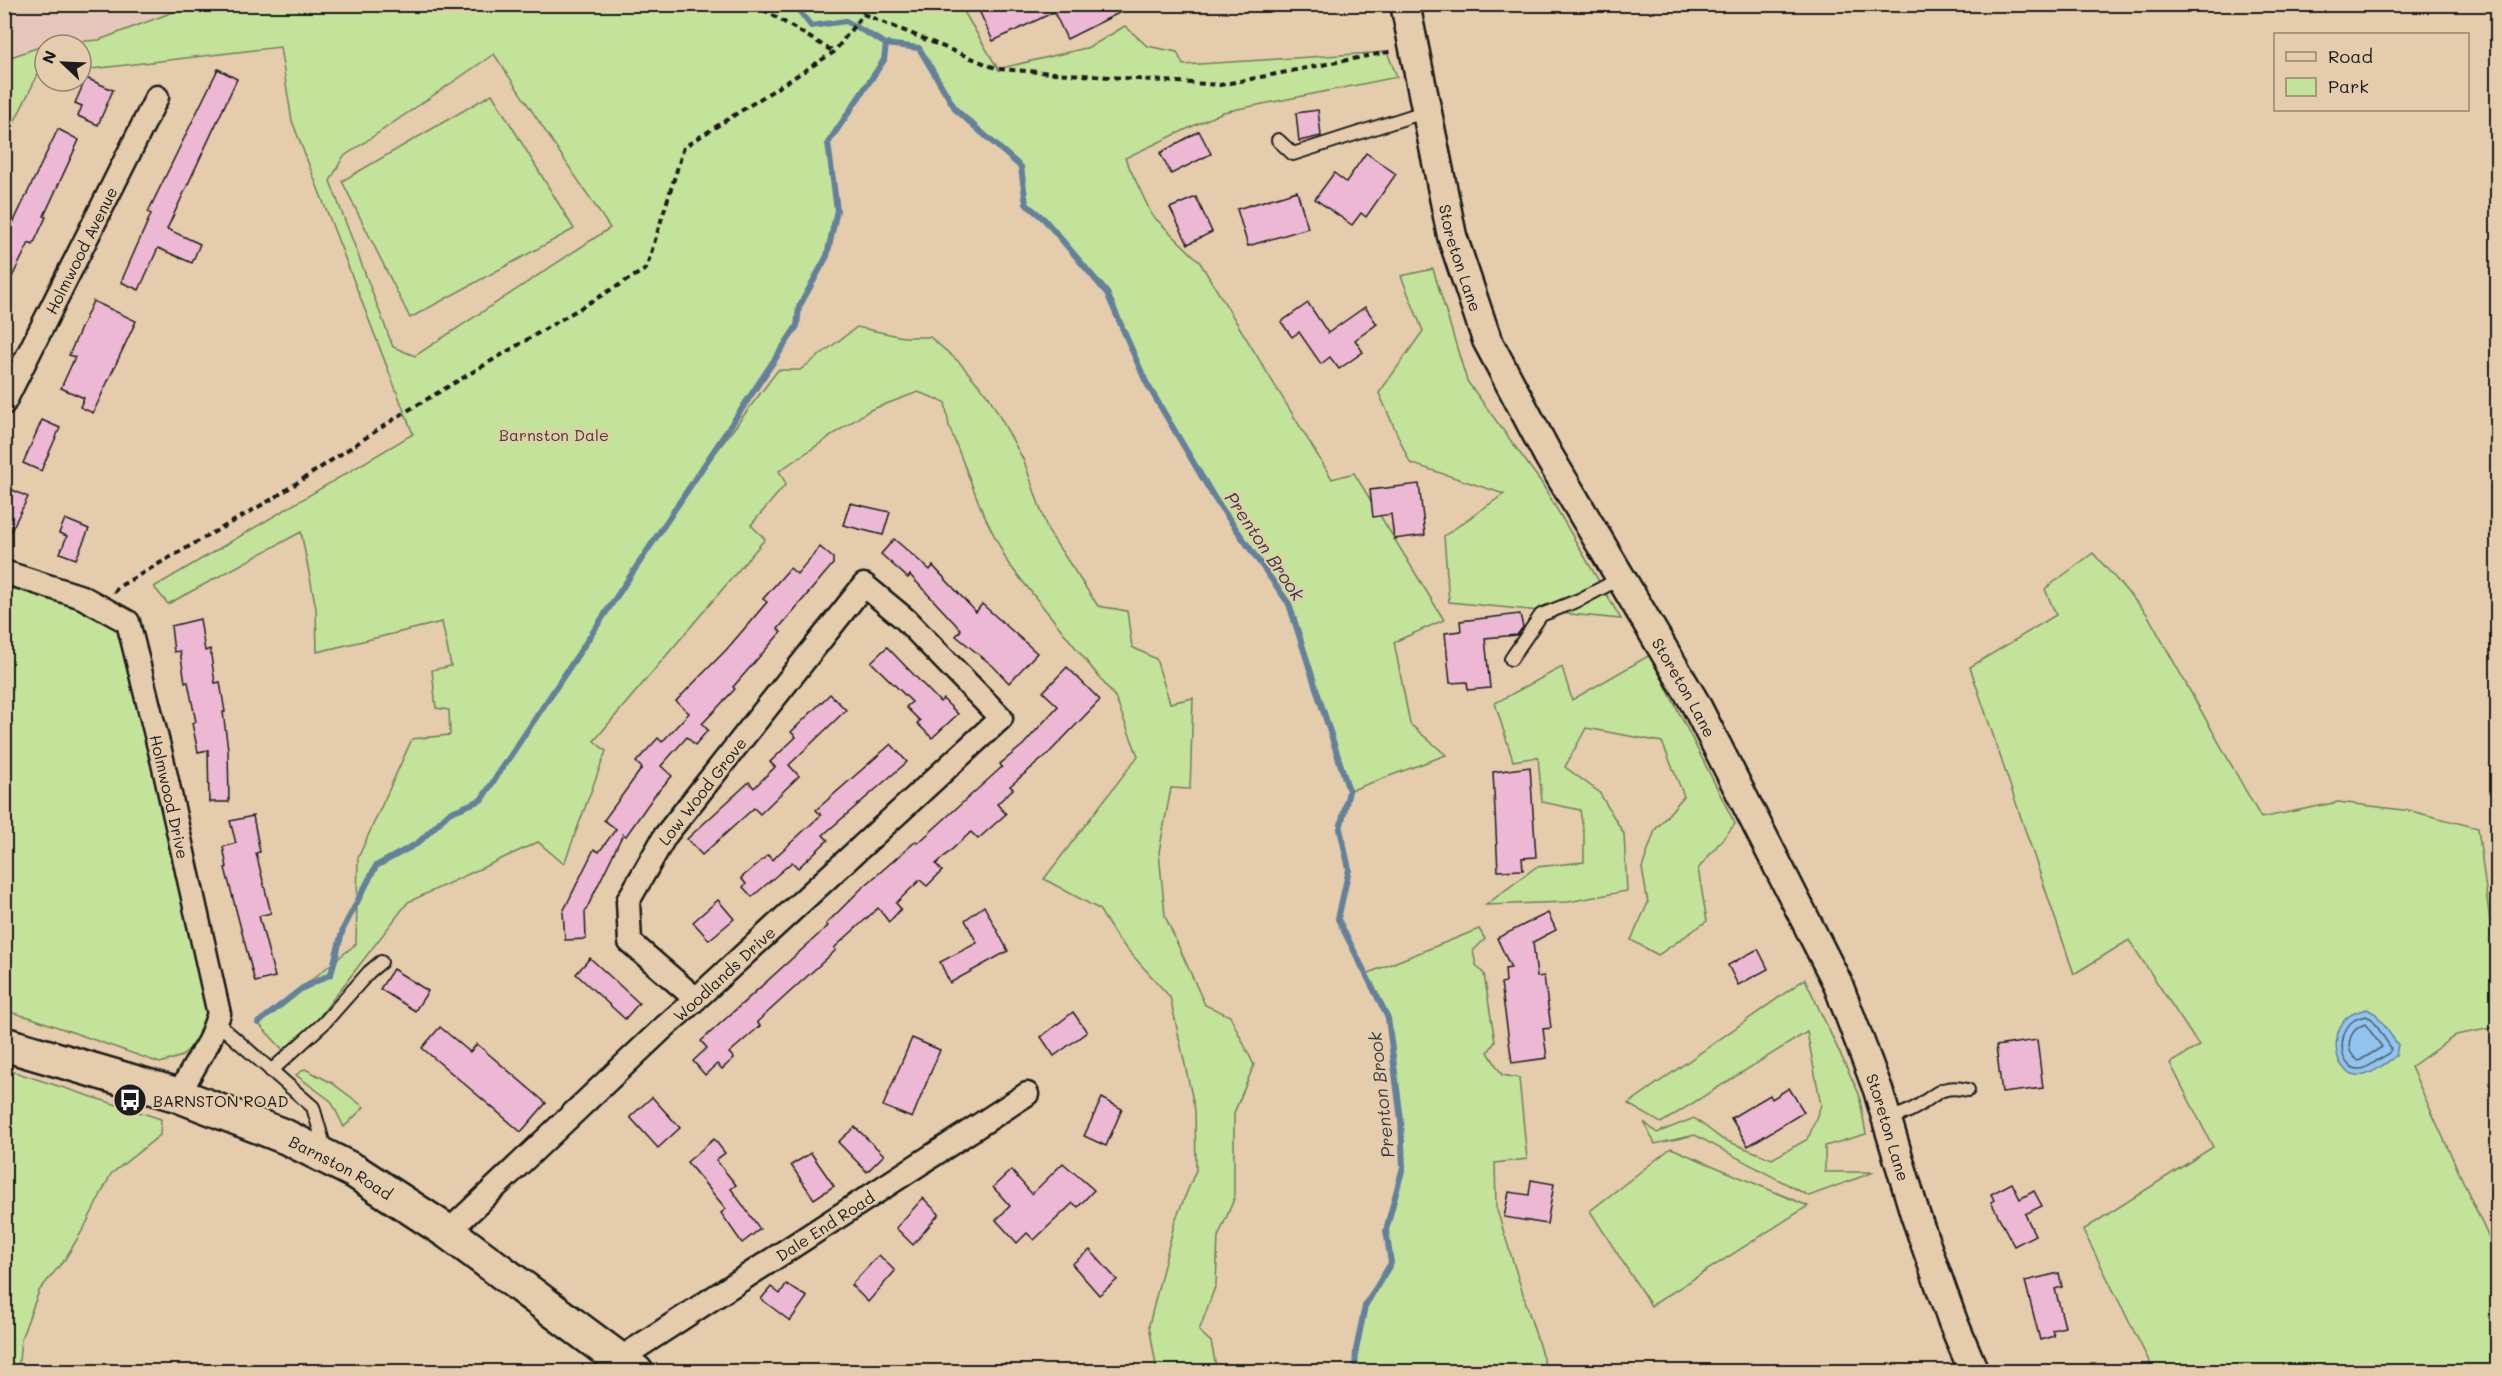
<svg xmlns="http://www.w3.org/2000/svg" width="2502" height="1376" viewBox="0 0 2502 1376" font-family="Mali,sans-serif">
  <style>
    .built { fill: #e6c6b8 }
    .green { fill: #c3e29a; stroke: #707f5b; stroke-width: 1.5; fill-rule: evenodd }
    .water { fill: #93c4ef; stroke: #63819b; stroke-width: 1.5 }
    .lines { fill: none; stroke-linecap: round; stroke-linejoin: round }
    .shore { stroke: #4c5f70; stroke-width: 1.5 }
    .stream { stroke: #63819b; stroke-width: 6 }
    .building { fill: #ecb8d4; stroke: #1c1c1c; stroke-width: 1.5 }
    .service-casing { stroke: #1c1c1c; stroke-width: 16 }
    .minor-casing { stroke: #1c1c1c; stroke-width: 27 }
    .tertiary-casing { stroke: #1c1c1c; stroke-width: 33 }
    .primary-casing { stroke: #1c1c1c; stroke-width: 38 }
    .path { stroke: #1c1c1c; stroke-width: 4; stroke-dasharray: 6 4.5; stroke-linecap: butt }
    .service { stroke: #e4ccac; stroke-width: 12 }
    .minor { stroke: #e4ccac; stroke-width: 22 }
    .tertiary { stroke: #e4ccac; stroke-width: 28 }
    .primary { stroke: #e4ccac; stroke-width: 33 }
    .labels { text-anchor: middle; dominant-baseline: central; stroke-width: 4.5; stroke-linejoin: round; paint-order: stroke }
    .street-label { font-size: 16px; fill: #1c1c1c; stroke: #e4ccac }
    .park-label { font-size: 16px; fill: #3d4435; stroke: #e4ccac }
    .poi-label { font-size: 16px; fill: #1c1c1c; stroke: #e4ccac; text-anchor: start }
    .water-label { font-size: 18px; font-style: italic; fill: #343e46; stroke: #e4ccac }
  </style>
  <rect width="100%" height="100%" fill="#e4ccac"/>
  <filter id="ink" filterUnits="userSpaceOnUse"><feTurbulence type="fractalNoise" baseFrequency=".0167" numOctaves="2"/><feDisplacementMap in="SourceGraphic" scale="12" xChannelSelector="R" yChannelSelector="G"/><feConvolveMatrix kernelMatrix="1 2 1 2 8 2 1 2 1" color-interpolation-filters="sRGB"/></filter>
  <g filter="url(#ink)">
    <path class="built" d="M5,5H336L81,45H45V59L5,141Z"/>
    <g class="green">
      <path d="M205,5H960L998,69L1090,47L1125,26L1147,46L1177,52L1183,65L1387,52L1397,77L1223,112L1125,158L1152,215L1199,261L1332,479L1354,473L1444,620L1394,642L1410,724L1446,755L1349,791L1289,604L1215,499L1146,382L1107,293L1044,219L1026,204L1021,167L956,110L919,48L886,44L884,60L828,143L837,210L827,256L799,307L797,326L683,496L778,370H800L857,327L903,337H930L959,362L989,397L1024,461L1048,531L1098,606L1127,611L1132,647L1156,659L1170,703L1193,698L1190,789L1171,788L1159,852L1165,916L1205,1005L1230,1016L1254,1065L1234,1113V1199L1218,1237L1216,1284L1199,1331L1211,1342L1217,1371H1157L1149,1325L1175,1221L1196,1170L1195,1110L1170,997L1117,938L1099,909L1044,879L1138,756L1115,697L1008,563L982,511L949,426L945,402L918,392L870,410L779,471L786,484L751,525L765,539L594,741L606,751L564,864L538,842L408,902L289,1056L258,1023L356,944L358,858L412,739L450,735L449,710L436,708L432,670L451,666L442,622L317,652L316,608L301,532L168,604L154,587L413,434L292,121L280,47L83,70L81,69V45H45V60L5,141V59L48,44L99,40L173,12ZM494,54L610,228L415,356L393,347L330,181L343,157Z"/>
      <path d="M492,94L574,229L410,318L342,181Z"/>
      <path d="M1433,269L1467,381L1541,482L1621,619L1449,602L1444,536L1504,494L1410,463L1379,393L1423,331L1401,276Z"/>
      <path d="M2093,553L2147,614L2261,818L2338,802L2411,811L2478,828L2494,953L2493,991L2497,996V1027L2456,1035L2411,1067L2497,1256V1371H2154L2083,1230L2213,1147L2170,1063L2199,1046L2129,940L2074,974L1970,667L2056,615L2045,589Z"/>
      <path d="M4,583L100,616L116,627L215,1004L199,1038L182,1056L160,1063L32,1018L5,1011Z"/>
      <path d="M1650,655L1735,824L1698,869L1707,921L1658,955L1631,940L1648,903L1642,868L1655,830L1684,796L1662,742L1586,728L1565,767L1599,792L1624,834L1627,891L1568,902L1486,905L1536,867L1584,862V834L1580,810L1542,802L1538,757L1513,761L1495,703L1562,667L1572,700Z"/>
      <path d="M1479,929L1485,939L1473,951L1476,965L1484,974L1495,1042L1488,1052L1502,1075L1519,1078L1527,1159L1495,1163L1496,1207L1547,1371H1355L1356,1350L1365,1306L1391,1263L1386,1230L1403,1167L1401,1120L1388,1018L1366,974Z"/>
      <path d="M1805,979L1859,1094L1866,1134L1825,1146V1172H1874L1809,1196L1695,1135L1655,1144L1644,1122L1657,1133L1694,1118L1722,1139L1772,1159L1808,1139L1821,1105L1807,1032L1661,1123L1628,1104Z"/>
      <path d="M5,1069L161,1119L160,1135L111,1174L84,1228L65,1259L39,1291L21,1339L18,1372L4,1371Z"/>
      <path d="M305,1069L332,1083L364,1107L344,1127L331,1101L296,1075Z"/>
      <path d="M1671,1148L1808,1206L1651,1306L1590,1211Z"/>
    </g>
    <path class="water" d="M2367,1009L2376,1014L2398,1045L2396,1056C2387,1062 2373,1074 2363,1075C2333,1079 2328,1031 2349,1016C2354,1012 2361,1011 2367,1009Z"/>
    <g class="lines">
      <g class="shore">
        <path d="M2366,1016L2372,1019L2391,1048C2390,1055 2384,1056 2378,1060C2373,1063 2367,1068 2361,1069C2338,1071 2337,1033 2353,1021C2356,1018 2362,1017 2366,1016Z"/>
        <path d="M2365,1024L2382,1047L2359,1061C2343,1051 2348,1030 2365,1024Z"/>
      </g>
      <g class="stream">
        <path d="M794,4L811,26L846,21L886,44L919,48L956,110L1021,167L1026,204L1044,219L1107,293L1146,382L1215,499L1289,604L1349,791L1340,829L1349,869L1338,919L1388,1018L1401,1120L1403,1167L1386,1230L1391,1263L1365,1306L1356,1350L1355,1372"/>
        <path d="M258,1023L301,989L331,974L343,929L376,866L418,843L449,813L481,800L797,326L799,307L827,256L837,210L828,143L884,60L886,44"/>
      </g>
    </g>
    <g class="building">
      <path d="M976,4H1137L1067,39L1054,12L993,41Z"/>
      <path d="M218,69L237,79L167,229L200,244L192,263L158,248L139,290L121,282L151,214L148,212Z"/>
      <path d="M86,78L113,90L98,125L78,116L82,106L75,103Z"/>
      <path d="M1318,110L1321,136L1299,141L1296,113Z"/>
      <path d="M58,129L79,140L44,216L46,217L33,245L29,243L4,293V242Z"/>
      <path d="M1199,131L1211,154L1171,174L1160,153Z"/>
      <path d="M1366,153L1396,174L1366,217L1361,213L1352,225L1315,199L1334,173L1346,182Z"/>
      <path d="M1297,191L1308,228L1248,246L1237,209Z"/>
      <path d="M1196,197L1212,232L1188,244L1170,208Z"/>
      <path d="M93,301L136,321L93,413L80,407L84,398L61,388L75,357L69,355Z"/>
      <path d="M1308,303L1328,333L1365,307L1377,324L1355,340L1363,352L1339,369L1330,357L1321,364L1299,332L1292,337L1281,322Z"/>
      <path d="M42,420L60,428L41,471L23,463Z"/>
      <path d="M1419,484L1425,535L1394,539L1391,514L1373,517L1370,490Z"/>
      <path d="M4,486L28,497L4,545Z"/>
      <path d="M850,503L890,512L883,535L843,525Z"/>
      <path d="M65,519L89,529L76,559L60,553L67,536L59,533Z"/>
      <path d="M894,539L930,570L933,566L976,612L982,604L1037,653L1009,683L993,666L956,636L961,630L910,575L908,578L881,554Z"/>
      <path d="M820,547L833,558V564L778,629L781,632L733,687L735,689L702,724L708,730L695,745L687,737L661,766L672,776L654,796L626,836L623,834L585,912L586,939L565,940L563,912L594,849L599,852L616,829L604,820L642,768L636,762L658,738L662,742L689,713L676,701L727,649L767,602L763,599L790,568L797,574Z"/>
      <path d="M1520,614L1523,627L1517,635L1485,638L1490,688L1468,690L1467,682L1450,683L1445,633L1461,631L1460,621Z"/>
      <path d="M200,619L205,651L210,649L215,683L220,682L225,712H223L228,749L229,802H209L208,750L198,752L192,723L196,722L188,682H185L180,651L174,652L171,626Z"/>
      <path d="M887,647L940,702L943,699L958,714L932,738L917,723L920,721L906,707L912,702L871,662Z"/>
      <path d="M1067,667L1100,700L1048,754L1010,786L1013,789L997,804L1006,814L978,839L971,832L936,864L942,871L927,886L920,880L896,903L901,909L889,922L878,908L834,948L836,950L757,1022L760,1026L729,1053L734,1058L722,1069L717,1064L705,1075L693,1061L707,1048L701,1041L828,926L826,924L861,889L916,841L918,843L1002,767L1000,764L1023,745L1058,706L1043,692Z"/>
      <path d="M830,694L846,710L789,765L799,776L760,814L754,808L702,855L687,839L749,782L754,788L775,767L770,762L796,737L791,732Z"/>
      <path d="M891,744L907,762L823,835L828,840L798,868L792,862L752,897L743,887L746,884L741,878L768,855L772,860L821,815L816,810Z"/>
      <path d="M1530,767L1536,857L1522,858L1523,870L1498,871L1493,772Z"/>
      <path d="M253,816L260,852L256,853L271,913L259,916L275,977L255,982L225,868L227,867L223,847L236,843L230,821Z"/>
      <path d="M718,900L734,919L709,940L693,922Z"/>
      <path d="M984,906L1008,951L950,983L940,962L977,943L965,920Z"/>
      <path d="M1548,913L1556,930L1533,942L1537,977L1544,976L1549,1013L1551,1028L1543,1029L1547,1058L1512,1063L1501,983L1506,982L1505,969L1511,968L1497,938Z"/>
      <path d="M1758,949L1768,969L1738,985L1728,965Z"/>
      <path d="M590,958L639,1003L625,1019L576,974Z"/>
      <path d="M393,969L428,991L415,1011L380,989Z"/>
      <path d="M1073,1012L1087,1032L1054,1056L1041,1037Z"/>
      <path d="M440,1027L470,1052L477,1044L546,1103L521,1132L422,1048Z"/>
      <path d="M912,1038L940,1050L912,1118L883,1106Z"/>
      <path d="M2037,1040L2043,1088L2002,1093L1996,1046Z"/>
      <path d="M1789,1088L1804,1112L1748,1146L1731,1118L1770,1095L1772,1099Z"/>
      <path d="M652,1097L680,1128L658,1148L630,1117Z"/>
      <path d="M1102,1098L1122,1109L1106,1146L1084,1136Z"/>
      <path d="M855,1127L884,1155L867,1172L838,1142Z"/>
      <path d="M714,1139L725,1153L716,1160L736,1185L731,1189L760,1229L742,1243L721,1213L726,1209L687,1162Z"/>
      <path d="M811,1153L834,1186L814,1199L791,1165Z"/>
      <path d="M1063,1163L1094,1190L1078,1207L1073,1203L1034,1240L1027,1233L1017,1243L996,1220L1010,1206L993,1187L1011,1170L1032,1194Z"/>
      <path d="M1531,1180L1554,1184L1547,1224L1504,1217L1509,1192L1529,1195Z"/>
      <path d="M2012,1183L2020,1199L2034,1191L2042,1206L2025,1214L2035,1235L2014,1246L1991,1202L1994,1200L1991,1194Z"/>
      <path d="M923,1198L939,1214L913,1245L896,1228Z"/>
      <path d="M1090,1250L1117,1280L1099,1295L1072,1264Z"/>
      <path d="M879,1255L895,1271L868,1302L851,1285Z"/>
      <path d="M2059,1273L2062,1287L2055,1289L2065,1327L2052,1330L2054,1336L2040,1340L2025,1281Z"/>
      <path d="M786,1284L807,1297L790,1321L761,1299L771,1287L780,1294Z"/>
    </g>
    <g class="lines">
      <defs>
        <g id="service">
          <path d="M1278,140L1293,154L1427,111"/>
          <path d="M1511,659L1541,615L1579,600L1621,578"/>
          <path d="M216,1022L313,1107L326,1152"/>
          <path d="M271,1071L324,1023L369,972L381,962"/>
          <path d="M1886,1119C1895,1116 1905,1114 1913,1109C1935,1097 1939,1083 1968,1090"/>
        </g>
        <g id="minor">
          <path id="s1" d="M4,403L157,97"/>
          <path id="s2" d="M4,572L82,597L128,622L163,763L219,1014L209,1041L178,1095"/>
          <path id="s3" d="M448,1232L661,1030L696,999L1001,718L905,619L864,585L665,836L628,901L630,942L696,999"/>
          <path id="s4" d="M621,1358L1027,1094"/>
        </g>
        <g id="tertiary">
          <path id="s5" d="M1405,4L1452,236L1487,340L1548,455L1695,703L1837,982L1878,1090L1915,1214L1953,1322L1974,1372"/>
        </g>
        <g id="primary">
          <path id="s6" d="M4,1044L178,1095L286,1137L356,1172L448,1232L636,1372"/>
        </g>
      </defs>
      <use href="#service" class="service-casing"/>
      <use href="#minor" class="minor-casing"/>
      <use href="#tertiary" class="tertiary-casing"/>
      <use href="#primary" class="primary-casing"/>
      <g class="path">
        <path d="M754,4L834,52"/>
        <path d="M114,593L118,587L274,498L402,414L646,269L684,147L834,52L863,14L998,69L1220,85L1393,51"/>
      </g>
      <use href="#service" class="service"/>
      <use href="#minor" class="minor"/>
      <use href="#tertiary" class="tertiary"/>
      <use href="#primary" class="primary"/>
    </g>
  </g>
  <defs>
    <symbol id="bus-disc" viewBox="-11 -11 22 22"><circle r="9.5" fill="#1c1c1c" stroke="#e4ccac"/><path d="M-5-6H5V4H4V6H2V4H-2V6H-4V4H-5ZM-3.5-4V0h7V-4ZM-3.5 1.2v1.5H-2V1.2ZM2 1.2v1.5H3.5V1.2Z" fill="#fff"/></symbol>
  </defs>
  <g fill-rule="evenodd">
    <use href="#bus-disc" x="111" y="1081" width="38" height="38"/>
  </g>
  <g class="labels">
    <g class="street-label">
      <text stroke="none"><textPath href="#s1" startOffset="171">Holmwood Avenue</textPath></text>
      <text stroke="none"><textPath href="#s5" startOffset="260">Storeton Lane</textPath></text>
      <text stroke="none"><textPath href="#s5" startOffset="746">Storeton Lane</textPath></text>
      <text transform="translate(702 791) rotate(-52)">Low Wood Grove</text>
      <text stroke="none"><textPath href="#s2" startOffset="314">Holmwood Drive</textPath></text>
      <text stroke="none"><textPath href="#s3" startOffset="378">Woodlands Drive</textPath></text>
      <text stroke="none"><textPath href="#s5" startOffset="1232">Storeton Lane</textPath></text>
      <text stroke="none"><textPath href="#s6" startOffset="360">Barnston Road</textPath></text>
      <text stroke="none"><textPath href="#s4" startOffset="243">Dale End Road</textPath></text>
    </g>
    <g class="park-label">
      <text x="554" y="434">Barnston Dale</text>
    </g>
    <g class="poi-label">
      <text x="153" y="1100">BARNSTON ROAD</text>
    </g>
    <g class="water-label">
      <text transform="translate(1265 546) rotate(56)">Prenton Brook</text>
      <text transform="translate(1381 1095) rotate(-96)">Prenton Brook</text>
    </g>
  </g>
  <rect width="2502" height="1376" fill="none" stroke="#e4ccac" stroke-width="24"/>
  <rect x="12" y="12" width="2478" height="1352" fill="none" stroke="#1c1c1c" stroke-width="2" filter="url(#ink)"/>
  <rect x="2274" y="33" width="195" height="78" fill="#e4ccac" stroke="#948672" stroke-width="1.5"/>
  <rect x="2286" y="52" width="30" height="9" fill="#e4ccac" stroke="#948672" stroke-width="1.5"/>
  <text x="2328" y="63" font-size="18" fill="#1c1c1c">Road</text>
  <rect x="2286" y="78" width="30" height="18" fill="#c3e29a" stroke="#948672" stroke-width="1.5"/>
  <text x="2328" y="93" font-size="18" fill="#1c1c1c">Park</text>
  <g transform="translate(63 63) rotate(293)"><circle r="28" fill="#e4ccac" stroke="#948672" stroke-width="1.5"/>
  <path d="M0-4.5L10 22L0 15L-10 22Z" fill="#1c1c1c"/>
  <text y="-9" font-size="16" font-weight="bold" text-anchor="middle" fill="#1c1c1c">N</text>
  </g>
</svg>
